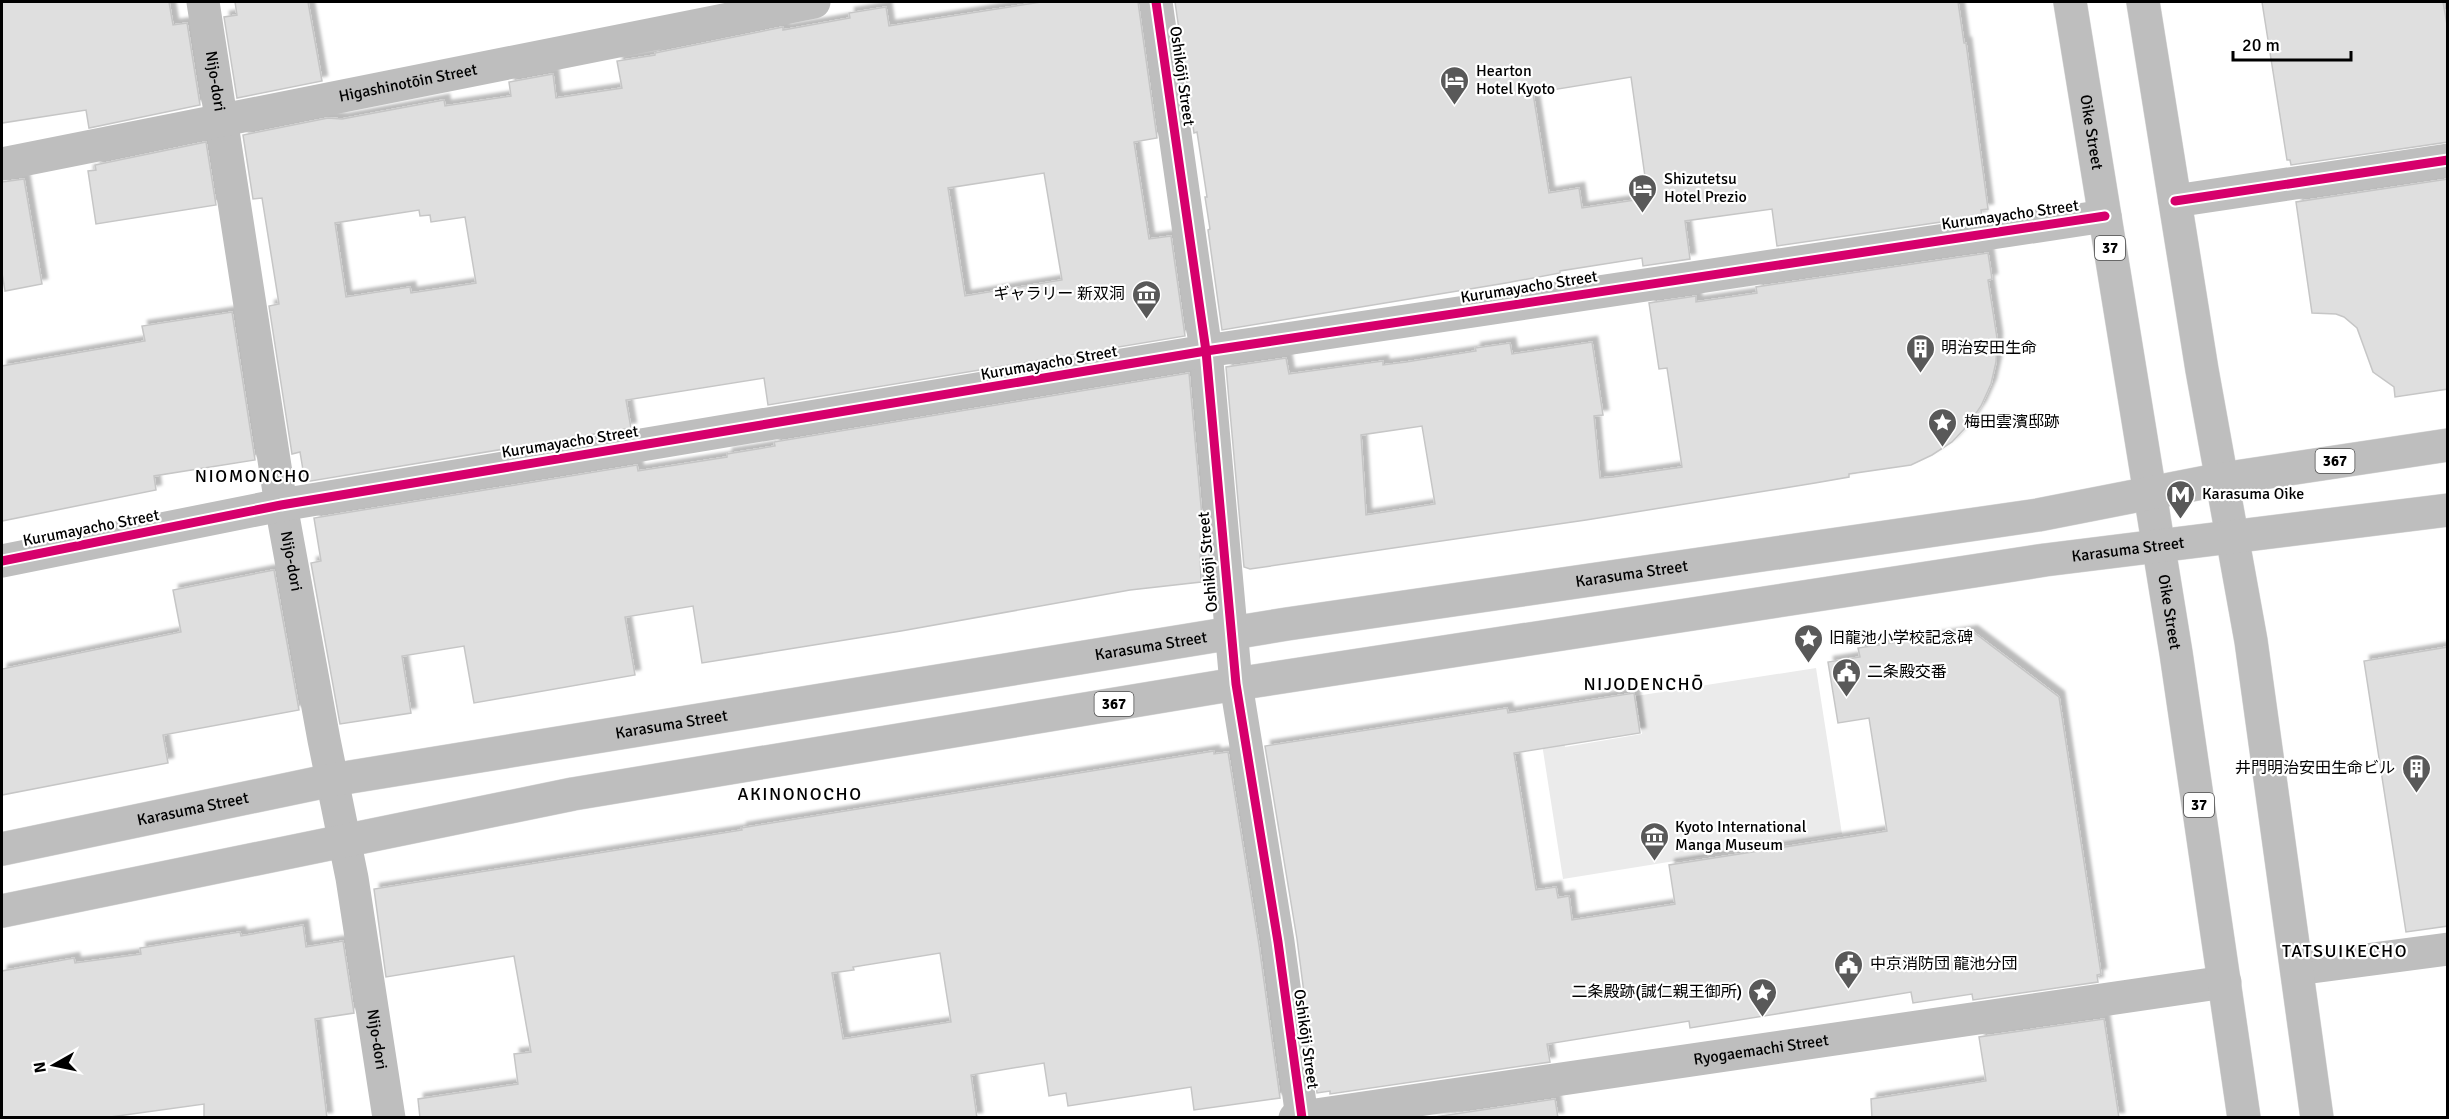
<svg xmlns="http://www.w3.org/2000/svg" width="2449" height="1119" viewBox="0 0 2449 1119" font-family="Signika,'Noto Sans JP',sans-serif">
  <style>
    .green { fill: #ebebeb }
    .building { fill: #dfdfdf; stroke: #c6c6c6; stroke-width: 1.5; fill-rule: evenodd; filter: url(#shadow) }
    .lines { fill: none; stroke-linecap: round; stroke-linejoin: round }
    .primary-casing { stroke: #dbdbdb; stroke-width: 34 }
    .highway-casing { stroke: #dbdbdb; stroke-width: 34 }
    .street { stroke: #bebebe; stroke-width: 33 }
    .primary { stroke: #bebebe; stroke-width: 33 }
    .highway { stroke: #bebebe; stroke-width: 33 }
    .cycleway-casing { stroke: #fff; stroke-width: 13 }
    .cycleway { stroke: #d6006c; stroke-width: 9 }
    .labels { text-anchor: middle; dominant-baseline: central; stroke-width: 4.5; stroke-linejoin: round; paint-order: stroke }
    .shield { fill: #fff; stroke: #4c4c4c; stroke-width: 1.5 }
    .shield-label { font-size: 15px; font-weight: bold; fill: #000 }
    .poi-label { font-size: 16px; fill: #000; stroke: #fff; text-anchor: start }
    .street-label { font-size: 16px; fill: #000; stroke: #fff }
    .neighbourhood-label { font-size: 18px; letter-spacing: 1.5px; fill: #000; stroke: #fff }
  </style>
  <defs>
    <filter id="shadow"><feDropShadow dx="5.5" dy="-5.5" stdDeviation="1.5" flood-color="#0004"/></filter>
  </defs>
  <rect width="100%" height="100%" fill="#fff"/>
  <path class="green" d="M1816,668L1842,834L1563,879L1542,744L1564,740L1565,747L1642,734L1636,696Z"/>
  <g class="building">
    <path d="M2,2H169L173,25L187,23L200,105L89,128L86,110L2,123Z"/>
    <path d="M235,2H308L322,81L237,98L224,17L237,15Z"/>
    <path d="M1041,2H1138L1157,138L1134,142L1149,239L1171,236L1185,336L768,405L764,378L626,400L631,428L305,482L300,452L292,454L269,306L279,304L262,198L253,199L243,135L328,118L342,119L444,100L445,106L511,96L509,82L553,74L556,98L622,88L617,61L655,55V53L783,27V30L850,18L849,13L886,7L889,26ZM1044,173L1062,280L965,296L948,188ZM419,210L420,216L430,215L431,222L465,217L476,283L411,293L410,287L346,297L335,223Z"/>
    <path d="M1175,2H1958L1964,43H1966L1988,209L1981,210L1982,216L1777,246L1772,209L1685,221L1690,259L1643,266L1642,258L1560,271V273L1506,283L1222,330L1208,230L1210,229L1205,197H1207L1197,132L1194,133ZM1631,77L1648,198L1582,208L1579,188L1549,193L1533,93Z"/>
    <path d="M2262,2H2443L2448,30V142L2291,165L2290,160H2287Z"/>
    <path d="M206,142L216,205L96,224L88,171L96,170L95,165Z"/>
    <path d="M24,179L42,284L5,291L2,273V182Z"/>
    <path d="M2448,179V389L2395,397L2394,387L2373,372L2357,328L2344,317L2336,314L2312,313L2296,202Z"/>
    <path d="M1988,253L1992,279L1988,280L1997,338L1996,362L1991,384L1981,406L1968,425L1952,442L1932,455L1911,465L1849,474V477L1815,483L1586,520L1250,569L1244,567L1226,367L1286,358L1289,374L1383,361V365L1406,362L1476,351L1475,348L1510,343L1512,354L1592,342L1603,415L1594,416L1600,478L1613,477L1682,467L1667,368L1659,369L1649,303L1696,296V302L1757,293L1756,287ZM1422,426L1435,504L1366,515L1361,435Z"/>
    <path d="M232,312L255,460L154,476L156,490L2,521V366L145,341L142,326Z"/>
    <path d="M1189,373L1205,550L1200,548L1201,582L1130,590L901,631L702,663L693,606L625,617L635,675L474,703L464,646L402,656L411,713L340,724L311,563L321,561L314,518L637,465L638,471L727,457V454L775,446L774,442Z"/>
    <path d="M274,570L299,710L163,735L168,763L2,795V669L181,632L173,590Z"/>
    <path d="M1972,631L2059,697L2101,974L2097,975L2098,982L1973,1000L1972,994L1913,1003L1911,992L1690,1028L1689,1021L1547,1044L1550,1062L1330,1094V1091L1317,1093L1297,939L1265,746L1507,708L1508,713L1634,693L1640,733L1514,753L1536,890L1556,887L1558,898L1569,896L1572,920L1675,904L1669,865L1887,831L1869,718L1838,723L1828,662L1860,657L1858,648Z"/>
    <path d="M2448,647V926L2406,932L2364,661Z"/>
    <path d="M1214,751V754L1228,752L1259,945L1280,1098L1194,1110L1191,1087L1068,1106L1066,1093L1049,1096L1044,1063L971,1075L977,1118H420L418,1099L518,1084L514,1054L531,1052L514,956L386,977L374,889L742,830L741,828ZM940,953L951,1022L843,1039L832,973L854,970L853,967Z"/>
    <path d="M303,925L306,947L343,941L354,1013L315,1019L327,1118H204V1104L103,1118H2V971L74,958L75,963L141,954L140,948L240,932L241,936Z"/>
    <path d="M2104,1019L2119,1118H1872L1871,1099L1986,1081L1979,1037Z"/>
    <path d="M1555,1099L1558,1118H1428Z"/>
  </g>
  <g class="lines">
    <defs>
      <g id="primary">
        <path id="s4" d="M2070,2L2176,653L2244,1118"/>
        <path d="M2143,2L2202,370L2251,641L2317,1118"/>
      </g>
      <g id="highway">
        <path id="s5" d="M2,849L332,780L1287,624L2038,515L2222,479L2448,445"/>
        <path id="s6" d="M2,911L573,794L1236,684L2045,560L2448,510"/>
      </g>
    </defs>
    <use href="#primary" class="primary-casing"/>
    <use href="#highway" class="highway-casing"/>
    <g class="street">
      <path id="s1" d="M203,2L281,505L324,740L352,878L389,1118"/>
      <path d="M1156,2L1206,351L1236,684L1278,942L1302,1118"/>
      <path id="s2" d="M2,164L814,2"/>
      <path d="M2175,201L2448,160"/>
      <path d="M2,561L281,505L1206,351L2105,216"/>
      <path d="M2297,969L2448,949"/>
      <path id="s3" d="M1295,1118L2225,982"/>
    </g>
    <use href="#primary" class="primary"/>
    <use href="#highway" class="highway"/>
    <defs>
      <g id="cycleway">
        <path d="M1156,2L1206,351L1236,684L1278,942L1302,1118"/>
        <path d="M2175,201L2448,160"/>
        <path d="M2,561L281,505L1206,351L2105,216"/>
      </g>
    </defs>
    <use href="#cycleway" class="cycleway-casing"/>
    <use href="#cycleway" class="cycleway"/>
  </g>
  <defs>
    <symbol id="hotel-pin" viewBox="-11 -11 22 30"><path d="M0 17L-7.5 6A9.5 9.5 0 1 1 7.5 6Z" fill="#595959" stroke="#fff"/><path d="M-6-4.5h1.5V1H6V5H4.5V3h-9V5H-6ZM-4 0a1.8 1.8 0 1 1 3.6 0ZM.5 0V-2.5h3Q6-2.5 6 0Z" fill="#fff"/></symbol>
    <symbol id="museum-pin" viewBox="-11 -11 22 30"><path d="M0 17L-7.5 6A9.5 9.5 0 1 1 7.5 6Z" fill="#595959" stroke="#fff"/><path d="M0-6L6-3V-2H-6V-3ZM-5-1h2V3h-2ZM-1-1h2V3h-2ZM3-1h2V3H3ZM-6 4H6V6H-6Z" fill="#fff"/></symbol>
    <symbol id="building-pin" viewBox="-11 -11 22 30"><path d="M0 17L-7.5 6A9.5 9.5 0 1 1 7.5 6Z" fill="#595959" stroke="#fff"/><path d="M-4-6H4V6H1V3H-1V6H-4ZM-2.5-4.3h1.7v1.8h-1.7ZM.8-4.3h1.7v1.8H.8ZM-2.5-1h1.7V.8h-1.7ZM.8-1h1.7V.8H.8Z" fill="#fff"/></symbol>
    <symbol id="sight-pin" viewBox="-11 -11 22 30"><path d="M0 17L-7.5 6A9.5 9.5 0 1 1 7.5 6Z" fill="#595959" stroke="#fff"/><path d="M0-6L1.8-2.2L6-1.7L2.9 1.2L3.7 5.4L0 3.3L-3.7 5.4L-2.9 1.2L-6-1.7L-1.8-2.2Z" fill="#fff"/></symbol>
    <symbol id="metro-pin" viewBox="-11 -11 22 30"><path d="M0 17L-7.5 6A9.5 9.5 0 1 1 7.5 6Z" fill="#595959" stroke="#fff"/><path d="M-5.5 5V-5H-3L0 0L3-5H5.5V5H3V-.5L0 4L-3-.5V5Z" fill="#fff"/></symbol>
    <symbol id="civic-pin" viewBox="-11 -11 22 30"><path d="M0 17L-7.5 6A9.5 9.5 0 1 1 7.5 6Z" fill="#595959" stroke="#fff"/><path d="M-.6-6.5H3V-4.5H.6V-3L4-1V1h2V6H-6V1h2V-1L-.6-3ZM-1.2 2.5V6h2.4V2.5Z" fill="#fff"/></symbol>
  </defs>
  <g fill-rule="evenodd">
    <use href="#hotel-pin" x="1438" y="64" width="33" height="45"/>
    <use href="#hotel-pin" x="1626" y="172" width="33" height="45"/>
    <use href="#museum-pin" x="1130" y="278" width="33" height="45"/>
    <use href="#building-pin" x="1904" y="332" width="33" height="45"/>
    <use href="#sight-pin" x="1926" y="406" width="33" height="45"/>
    <use href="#metro-pin" x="2164" y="478" width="33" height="45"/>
    <use href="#sight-pin" x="1792" y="622" width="33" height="45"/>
    <use href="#civic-pin" x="1830" y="656" width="33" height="45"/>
    <use href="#building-pin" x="2400" y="752" width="33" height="45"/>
    <use href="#museum-pin" x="1638" y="820" width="33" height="45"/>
    <use href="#civic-pin" x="1832" y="948" width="33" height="45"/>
    <use href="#sight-pin" x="1746" y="976" width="33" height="45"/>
  </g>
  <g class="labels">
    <g class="shield">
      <rect x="2095" y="236" width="30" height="24" rx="4.5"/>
      <rect x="2315.5" y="449" width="39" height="24" rx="4.5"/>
      <rect x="1094.5" y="692" width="39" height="24" rx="4.5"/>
      <rect x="2184" y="793" width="30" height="24" rx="4.5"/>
    </g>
    <g class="shield-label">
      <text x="2110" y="248">37</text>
      <text x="2335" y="461">367</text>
      <text x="1114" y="704">367</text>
      <text x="2199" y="805">37</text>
    </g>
    <g class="poi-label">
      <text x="1476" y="71">Hearton<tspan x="1476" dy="18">Hotel Kyoto</tspan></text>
      <text x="1664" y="179">Shizutetsu<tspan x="1664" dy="18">Hotel Prezio</tspan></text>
      <text x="1125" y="294" text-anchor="end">ギャラリー 新双洞</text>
      <text x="1941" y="348">明治安田生命</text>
      <text x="1964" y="422">梅田雲濱邸跡</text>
      <text x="2202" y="494">Karasuma Oike</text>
      <text x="1829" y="638">旧龍池小学校記念碑</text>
      <text x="1867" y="672">二条殿交番</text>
      <text x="2395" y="768" text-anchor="end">井門明治安田生命ビル</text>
      <text x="1675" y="827">Kyoto International<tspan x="1675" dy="18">Manga Museum</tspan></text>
      <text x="1870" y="964">中京消防団 龍池分団</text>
      <text x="1742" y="992" text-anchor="end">二条殿跡(誠仁親王御所)</text>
    </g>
    <g class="street-label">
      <text transform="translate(1182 76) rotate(82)">Oshikōji Street</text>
      <text stroke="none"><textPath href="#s1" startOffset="80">Nijo-dori</textPath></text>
      <text stroke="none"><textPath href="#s2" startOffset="414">Higashinotōin Street</textPath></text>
      <text stroke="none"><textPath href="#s4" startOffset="132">Oike Street</textPath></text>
      <text transform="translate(2010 215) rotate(-8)">Kurumayacho Street</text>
      <text transform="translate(1529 287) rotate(-9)">Kurumayacho Street</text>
      <text transform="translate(1049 363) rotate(-10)">Kurumayacho Street</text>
      <text transform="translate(570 442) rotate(-9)">Kurumayacho Street</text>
      <text transform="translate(91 528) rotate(-11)">Kurumayacho Street</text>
      <text stroke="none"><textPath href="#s6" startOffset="2157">Karasuma Street</textPath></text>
      <text stroke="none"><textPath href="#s1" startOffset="566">Nijo-dori</textPath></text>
      <text transform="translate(1208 562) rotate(-95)">Oshikōji Street</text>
      <text stroke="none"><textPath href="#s5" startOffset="1653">Karasuma Street</textPath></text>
      <text stroke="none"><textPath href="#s4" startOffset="618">Oike Street</textPath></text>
      <text stroke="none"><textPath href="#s5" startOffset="1167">Karasuma Street</textPath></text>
      <text stroke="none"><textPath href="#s5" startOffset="681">Karasuma Street</textPath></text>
      <text stroke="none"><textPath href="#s5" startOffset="195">Karasuma Street</textPath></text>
      <text stroke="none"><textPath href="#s1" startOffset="1052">Nijo-dori</textPath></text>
      <text transform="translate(1306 1039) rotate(82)">Oshikōji Street</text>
      <text stroke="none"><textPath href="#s3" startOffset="471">Ryogaemachi Street</textPath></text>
    </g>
    <g class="neighbourhood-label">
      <text x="253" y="476">NIOMONCHO</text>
      <text x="1644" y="684">NIJODENCHŌ</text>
      <text x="800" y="794">AKINONOCHO</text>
      <text x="2345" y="951">TATSUIKECHO</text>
    </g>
  </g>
  <rect width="2449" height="1119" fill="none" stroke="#000000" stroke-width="6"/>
  <g transform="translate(54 1065) rotate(261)" stroke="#ffffff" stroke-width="4.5" paint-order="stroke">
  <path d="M0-4.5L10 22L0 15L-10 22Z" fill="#000000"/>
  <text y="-9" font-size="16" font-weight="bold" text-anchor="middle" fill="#000000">N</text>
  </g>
  <path d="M2233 51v9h118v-9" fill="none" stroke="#000000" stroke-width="3"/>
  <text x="2242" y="51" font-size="18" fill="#000000" stroke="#ffffff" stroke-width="4.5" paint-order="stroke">20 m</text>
</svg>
